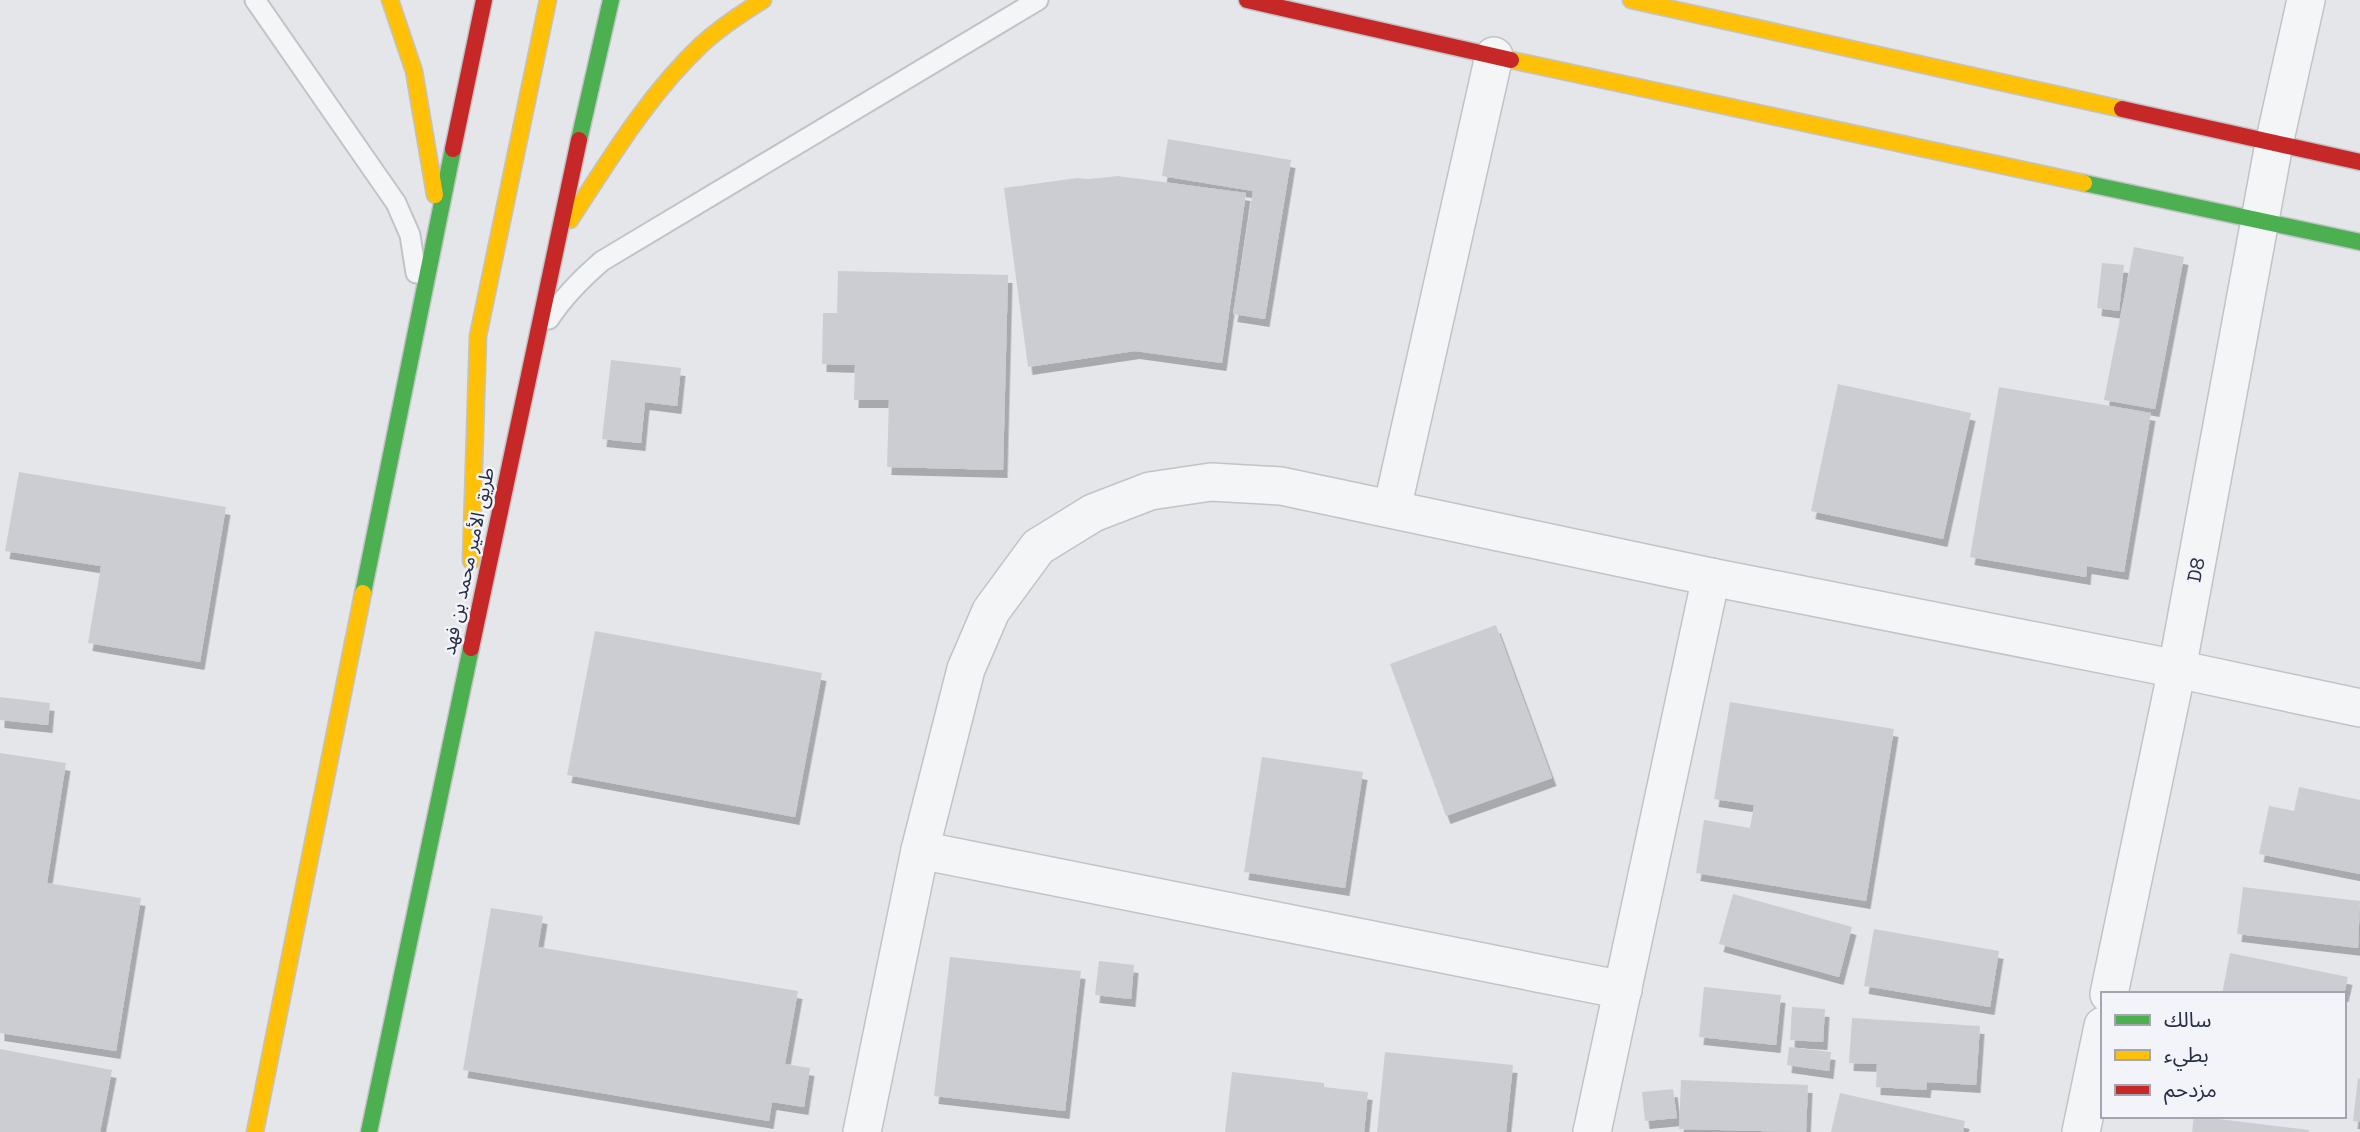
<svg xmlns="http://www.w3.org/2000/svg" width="2360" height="1132" viewBox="0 0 2360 1132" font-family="'Space Grotesk','Noto Sans Arabic',sans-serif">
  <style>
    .building { fill: #cccdd2; filter: url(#shadow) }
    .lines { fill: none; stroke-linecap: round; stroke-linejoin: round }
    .lane-casing { stroke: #c2c3c8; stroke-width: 23 }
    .street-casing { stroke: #c2c3c8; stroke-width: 40 }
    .fast-casing { stroke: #c2c3c8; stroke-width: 19 }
    .slow-casing { stroke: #c2c3c8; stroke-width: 19 }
    .jam-casing { stroke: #c2c3c8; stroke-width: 19 }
    .lane { stroke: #f4f5f7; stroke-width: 19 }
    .street { stroke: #f4f5f7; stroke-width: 37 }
    .fast { stroke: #4caf50; stroke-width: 16 }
    .slow { stroke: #ffc107; stroke-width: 16 }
    .jam { stroke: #c62828; stroke-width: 16 }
    .labels { text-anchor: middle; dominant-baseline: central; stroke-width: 5; stroke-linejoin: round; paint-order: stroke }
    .street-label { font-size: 19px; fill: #282e47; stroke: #f3f4f9 }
  </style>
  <defs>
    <filter id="shadow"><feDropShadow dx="4.5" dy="8" stdDeviation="0" flood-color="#0004"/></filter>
  </defs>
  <rect width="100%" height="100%" fill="#e5e6ea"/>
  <g class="building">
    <path d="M1168,139L1291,160L1265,319L1233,314L1253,191L1162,176Z"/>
    <path d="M1118,176L1246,193L1222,363L1135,351L1028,367L1004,188L1077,178L1089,179Z"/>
    <path d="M2134,247L2184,257L2155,409L2104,400Z"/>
    <path d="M2102,263L2124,265L2119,311L2097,308Z"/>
    <path d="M838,271L1008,275L1003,470L887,467L889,400H854L855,365L822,364L823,313H837Z"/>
    <path d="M611,360L681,368L677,406L645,402L641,443L602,439Z"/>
    <path d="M1838,384L1971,413L1943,539L1811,511Z"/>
    <path d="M1999,387L2151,413L2124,572L2087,566L2086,577L1970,557Z"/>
    <path d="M19,472L226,507L200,662L88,643L101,566L5,551Z"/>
    <path d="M1496,625L1552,778L1446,816L1390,664Z"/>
    <path d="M595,631L822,673L795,817L567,775Z"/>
    <path d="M0,697L50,703L48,725L0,720Z"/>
    <path d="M1730,702L1894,729L1866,901L1696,873L1704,820L1750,828L1754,805L1714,799Z"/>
    <path d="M0,753L66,763L47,883L141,898L116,1051L0,1033Z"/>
    <path d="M1262,757L1363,772L1345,888L1244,872Z"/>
    <path d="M2299,787L2360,800V874L2259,854L2269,806L2294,811Z"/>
    <path d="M2243,887L2360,901L2358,948L2237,934Z"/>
    <path d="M1733,894L1852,927L1839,977L1719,944Z"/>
    <path d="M491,908L543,916L538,947L798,991L785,1064L810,1068L804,1107L772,1102L769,1121L463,1070Z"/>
    <path d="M1874,929L1999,951L1990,1007L1864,986Z"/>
    <path d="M2230,953L2348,977L2344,994H2222Z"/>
    <path d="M950,957L1081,971L1065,1111L934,1096Z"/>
    <path d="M1099,961L1134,965L1131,999L1095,995Z"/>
    <path d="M1704,987L1781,995L1776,1045L1699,1037Z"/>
    <path d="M1792,1007L1825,1009L1823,1042L1790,1040Z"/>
    <path d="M1852,1018L1980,1026L1976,1085L1927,1082L1926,1090L1876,1087L1877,1064L1849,1063Z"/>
    <path d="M1789,1047L1831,1052L1829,1071L1787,1065Z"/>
    <path d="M0,1049L112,1070L100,1132H0Z"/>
    <path d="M1385,1052L1513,1065L1506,1132H1377Z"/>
    <path d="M1232,1072L1324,1083V1087L1368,1092L1364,1132H1225Z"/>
    <path d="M2358,1078L2360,1079V1122L2353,1121Z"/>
    <path d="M1681,1080L1808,1085L1806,1132L1679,1129Z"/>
    <path d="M1673,1089L1677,1118L1645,1121L1642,1092Z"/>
    <path d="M1840,1093L1965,1121L1963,1132H1831Z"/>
    <path d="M2194,1116L2309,1130V1132H2192Z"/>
  </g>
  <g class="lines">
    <defs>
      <g id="lane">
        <path d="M255,0L396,203L410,235L416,273"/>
        <path d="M549,319C564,296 581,279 602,261L1038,0"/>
      </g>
      <g id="street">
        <path d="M1392,509L1494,56"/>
        <path d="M920,850L1623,990"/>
        <path d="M2109,994L2177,669L2274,144L2306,0"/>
        <path d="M862,1132L920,850L966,669L991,611L1038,547L1093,513L1150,491L1211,482L1281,486L1711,577L2177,669L2360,708"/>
        <path d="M1592,1132L1711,577"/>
        <path d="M2081,1132L2103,1026"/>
      </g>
      <g id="fast">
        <path d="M579,140L611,0"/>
        <path d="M2084,183L2360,242"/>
        <path d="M363,593L453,149"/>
        <path d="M369,1132L471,648"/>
      </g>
      <g id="slow">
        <path d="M390,0L414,71L435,195"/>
        <path d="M1631,0L2122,109"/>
        <path d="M1511,60L2084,183"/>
        <path d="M570,220C610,159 648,95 702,44C721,27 742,13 763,0"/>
        <path d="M471,561L478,336L548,0"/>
        <path d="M255,1132L363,593"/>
      </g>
      <g id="jam">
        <path d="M1247,0L1511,60"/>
        <path d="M2122,109L2360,162"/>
        <path d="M453,149L484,0"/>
        <path d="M471,648L579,140"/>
      </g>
    </defs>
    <use href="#lane" class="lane-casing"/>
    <use href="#street" class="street-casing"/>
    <use href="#fast" class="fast-casing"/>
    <use href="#slow" class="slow-casing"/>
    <use href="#jam" class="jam-casing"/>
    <use href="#lane" class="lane"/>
    <use href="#street" class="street"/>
    <use href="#fast" class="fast"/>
    <use href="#slow" class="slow"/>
    <use href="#jam" class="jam"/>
  </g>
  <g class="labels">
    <g class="street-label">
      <text transform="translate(468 561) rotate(-78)">طريق الأمير محمد بن فهد</text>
      <text transform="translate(2196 570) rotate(-79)">D8</text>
    </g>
  </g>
  <rect x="2101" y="992" width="245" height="126" fill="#f3f4f9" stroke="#a2a5b2" stroke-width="2"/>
  <rect x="2115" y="1015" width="35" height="10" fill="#4caf50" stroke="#a2a5b2" stroke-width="2"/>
  <text x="2164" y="1027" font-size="21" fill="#282e47">سالك</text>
  <rect x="2115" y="1050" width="35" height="10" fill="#ffc107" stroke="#a2a5b2" stroke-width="2"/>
  <text x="2164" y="1062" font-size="21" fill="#282e47">بطيء</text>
  <rect x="2115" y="1085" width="35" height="10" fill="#c62828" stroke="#a2a5b2" stroke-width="2"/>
  <text x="2164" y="1097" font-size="21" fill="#282e47">مزدحم</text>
</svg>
